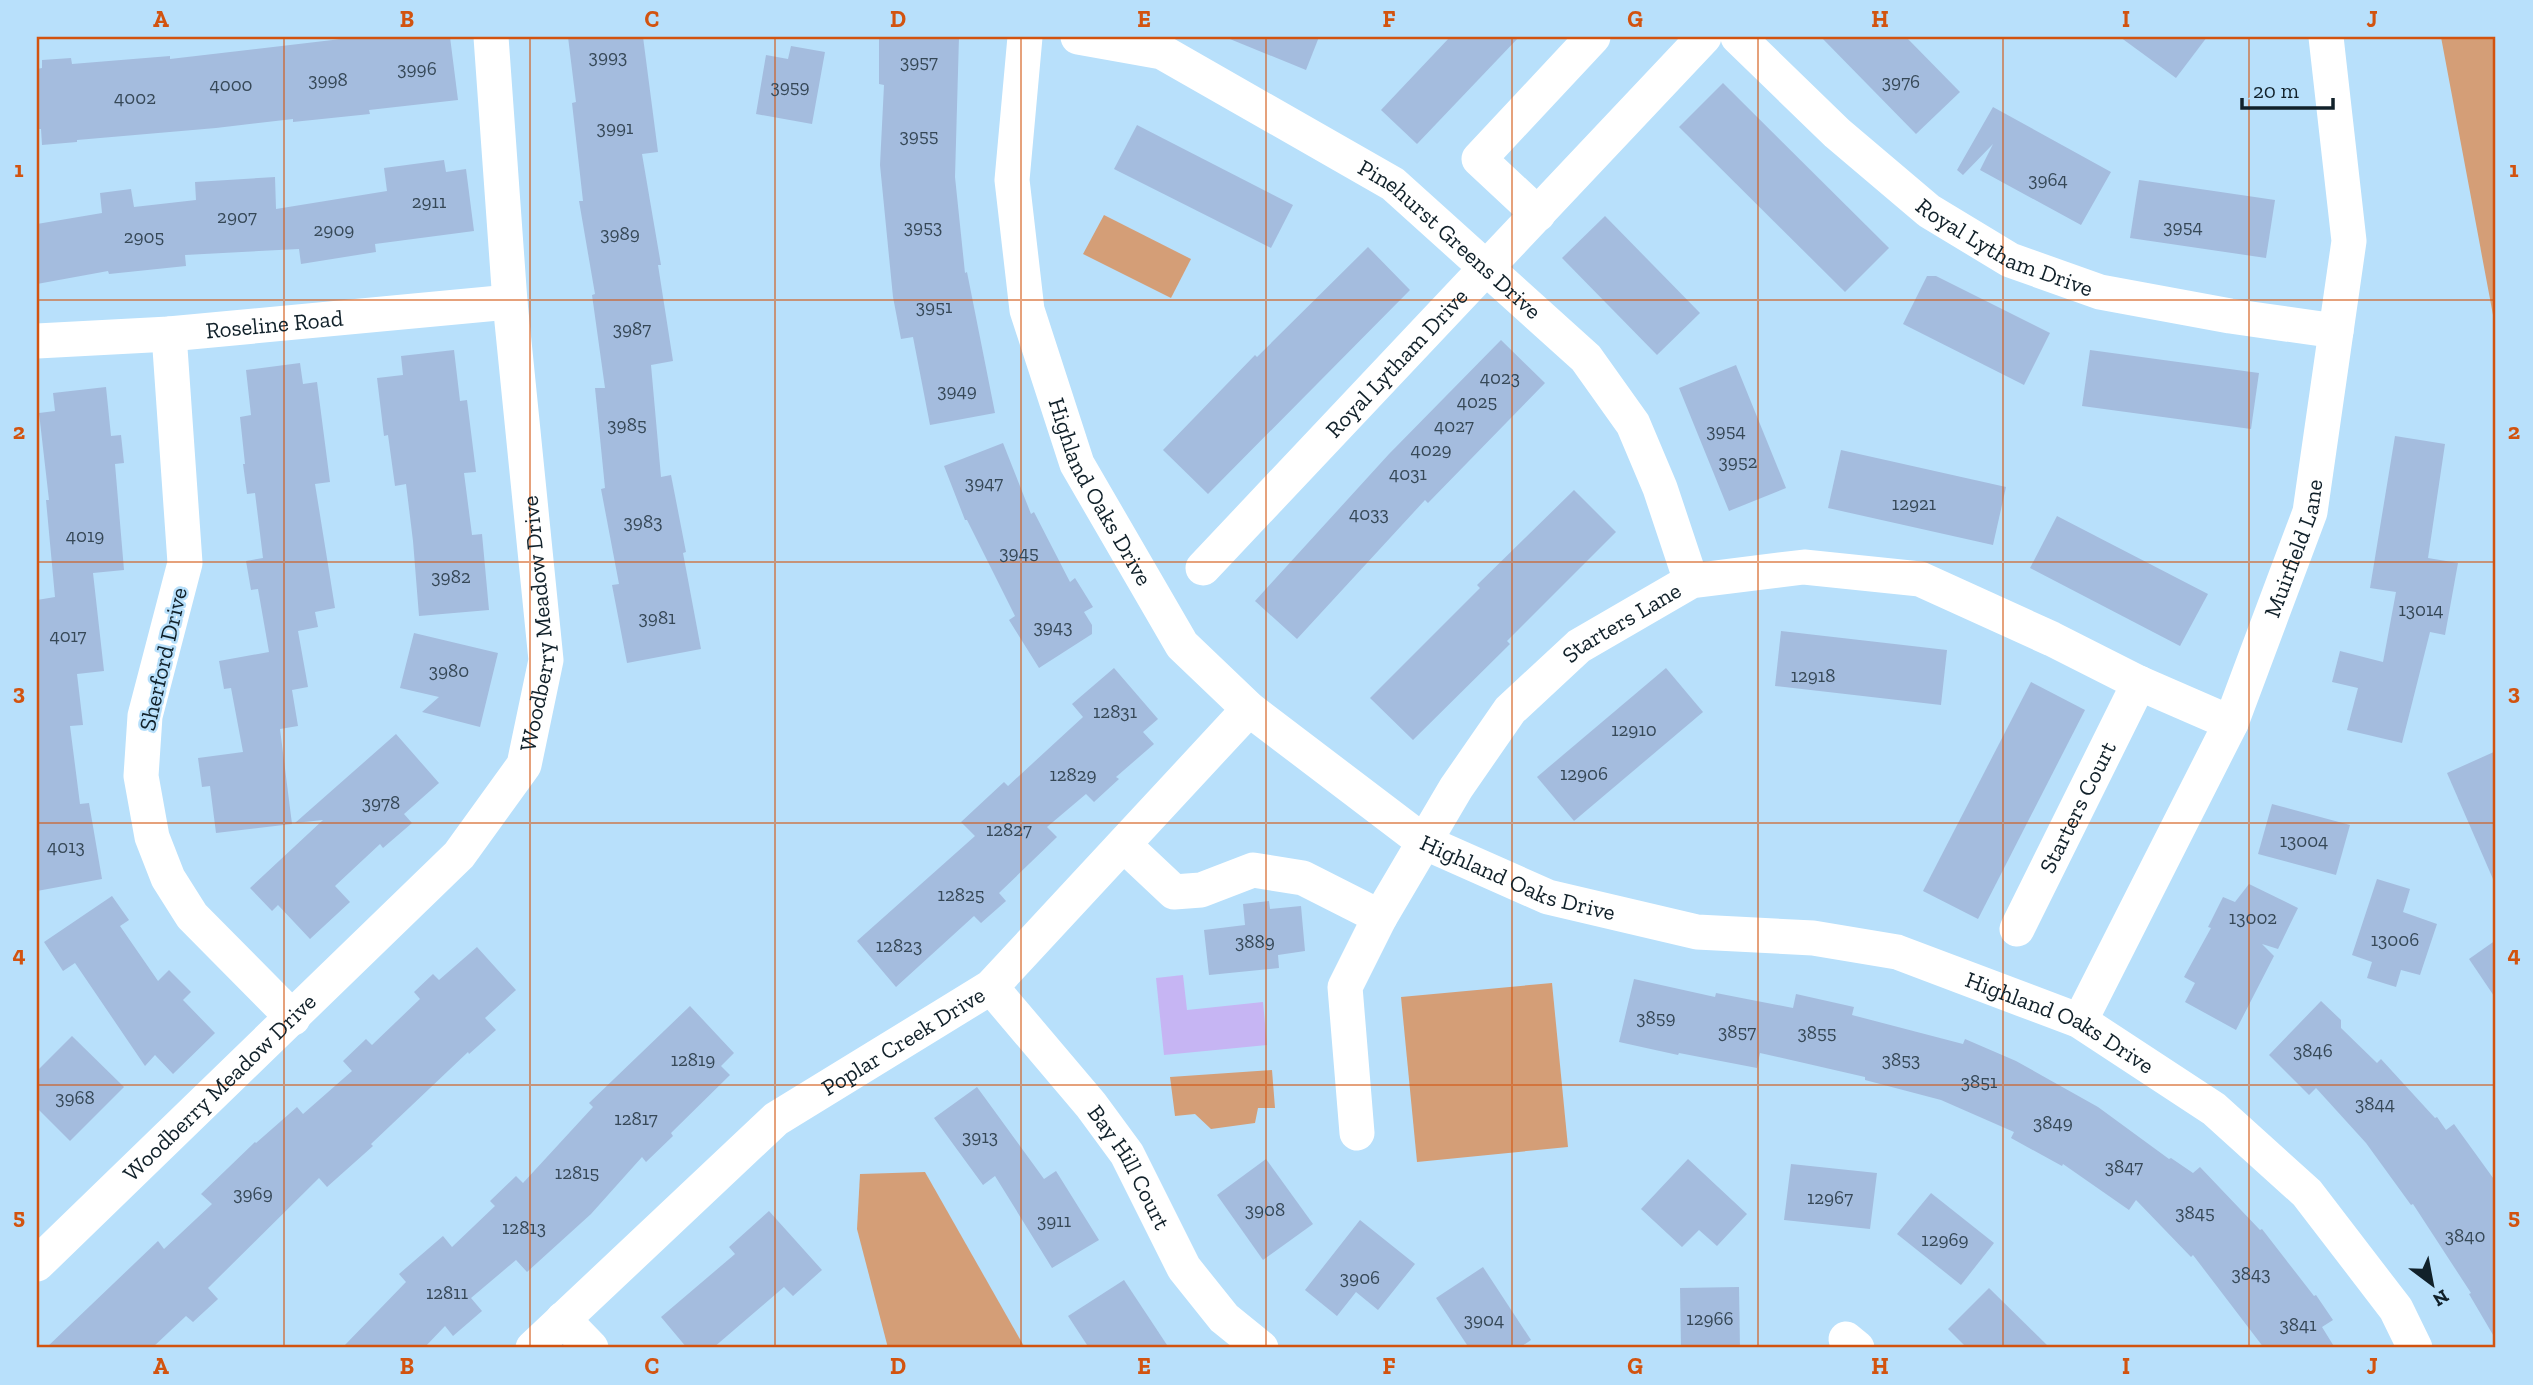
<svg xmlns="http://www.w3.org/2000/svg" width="2533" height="1385" viewBox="0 0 2533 1385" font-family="'Zilla Slab',serif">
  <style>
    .green { fill: #d49e77 }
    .water { fill: #c6b5f3 }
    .building { fill: #a4bcde }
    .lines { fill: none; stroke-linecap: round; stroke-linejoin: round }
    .minor { stroke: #fff; stroke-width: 35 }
    .grid { fill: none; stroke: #d2530f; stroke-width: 2; stroke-opacity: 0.55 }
    .labels { text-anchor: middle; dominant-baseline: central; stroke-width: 5; stroke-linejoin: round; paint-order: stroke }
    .number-label { font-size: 19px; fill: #364857 }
    .street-label { font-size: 23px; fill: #11212a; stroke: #b8e0fb }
    .neatline { fill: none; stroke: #d2530f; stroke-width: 2.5 }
    .grid-label { font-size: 23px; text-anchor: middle; font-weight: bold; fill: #d2530f }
  </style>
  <rect width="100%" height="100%" fill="#b8e0fb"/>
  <g class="green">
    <path d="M2441,37H2496V331Z"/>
    <path d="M1104,215L1191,259L1171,298L1083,254Z"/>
    <path d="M1552,983L1568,1147L1417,1162L1401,997Z"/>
    <path d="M1272,1070L1275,1108H1258L1255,1123L1211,1129L1195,1114L1175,1116L1170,1077Z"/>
    <path d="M925,1172L1025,1348H888L857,1229L860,1174Z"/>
  </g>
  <path class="water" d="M1183,975L1187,1010L1263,1002L1267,1045L1164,1055L1156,978Z"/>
  <g class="building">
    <path d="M358,37H450L458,100L369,110L370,114L293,122V119L216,128L77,140V142L42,145L41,129H37V69L42,68V60L71,58L72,64L170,56V59Z"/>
    <path d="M568,37H643L658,152L642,154L661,265H658L673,361L651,365L661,477L671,475L686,552L683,553L701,649L627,663L612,585L619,584L601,489L605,488L595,388H605L592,295L595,294L579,201H583L572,103L576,102Z"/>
    <path d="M879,37H959L955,177L965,273L967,272L995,413L930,425L913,337L901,339L893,297L880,165L884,85L879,84Z"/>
    <path d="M1225,37H1319L1306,70Z"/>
    <path d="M1450,37H1519L1417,144L1381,110Z"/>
    <path d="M1821,37H1906L1960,92L1916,134Z"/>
    <path d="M2120,37H2207L2176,78Z"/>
    <path d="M791,46L825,52L812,124L756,114L766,55L788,59Z"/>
    <path d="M1723,83L1889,248L1845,292L1679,127Z"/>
    <path d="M1993,107L2111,172L2081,225L1980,170L1993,144L1963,175L1957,170Z"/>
    <path d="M1137,125L1293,205L1271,248L1114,169Z"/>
    <path d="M444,160L446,172L466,169L474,231L375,244L376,252L301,264L299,249L185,255L186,266L109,274L108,271L37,284V224L102,213L100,193L131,189L134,207L196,200L195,182L275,177L276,209L387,191L384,168Z"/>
    <path d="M2139,180L2275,200L2266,258L2130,238Z"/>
    <path d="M1605,216L1700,313L1657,355L1562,258Z"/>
    <path d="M1368,247L1410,290L1208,494L1163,450L1255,355L1257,357Z"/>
    <path d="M1927,276H1936L2050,333L2024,385L1903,324Z"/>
    <path d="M1501,340L1545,383L1428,503L1425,500L1297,639L1255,601L1389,454Z"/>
    <path d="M454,350L460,401L467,400L476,472L464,473L472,535L482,534L489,610L419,616L413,541L406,484L395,486L388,435L384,436L377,378L403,375L401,356Z"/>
    <path d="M2090,350L2259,373L2251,429L2082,406Z"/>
    <path d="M300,363L303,384L317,382L330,482L315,484L335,608L315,612L318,627L298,631L308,687L292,690L298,726L280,729L292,824L216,833L210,786L202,787L198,758L243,752L231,688L224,689L219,661L269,652L258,589L251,590L246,561L263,558L255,493L247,494L243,464H245L240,417L251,415L246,370Z"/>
    <path d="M1736,365L1786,488L1729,511L1679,388Z"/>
    <path d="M106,387L111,436L121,435L124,463L115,464L124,570L93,573L104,671L77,674L83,725L70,726L80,804L89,803L102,879L37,891V600L55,597L46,500H49L39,413L55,411L53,393Z"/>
    <path d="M2395,436L2445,444L2428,558L2458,563L2445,635L2430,632L2402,743L2347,730L2358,688L2332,682L2340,651L2383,662L2396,592L2370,588Z"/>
    <path d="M1003,443L1031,514L1034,512L1070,582L1075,578L1093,607L1084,612L1092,625V634L1039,668L1009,620L1015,616L967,520H965L944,466Z"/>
    <path d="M1841,450L2006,487L1993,545L1828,508Z"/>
    <path d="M1574,490L1616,532L1507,641L1510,644L1413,740L1370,698L1480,588L1477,585Z"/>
    <path d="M2057,516L2208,594L2180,646L2030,568Z"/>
    <path d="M1781,631L1947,650L1941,705L1775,686Z"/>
    <path d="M414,633L498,653L480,727L422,712L439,697L400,688Z"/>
    <path d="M1114,668L1158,719L1143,732L1154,744L1116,777L1119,779L1094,802L1086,794L1047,827L1057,837L999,893L1006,901L981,923L974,916L896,987L857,941L975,836L961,822L1004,782L1008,786L1083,717L1072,704Z"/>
    <path d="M1666,668L1703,712L1574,821L1537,777Z"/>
    <path d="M2031,682L2085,710L1978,919L1923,891Z"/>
    <path d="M396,734L439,783L404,814L412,823L383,848L380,844L335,886L350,902L310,939L278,905L272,911L250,888L323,820L295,823Z"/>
    <path d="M2496,751V886L2447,773Z"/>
    <path d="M2272,804L2350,825L2336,875L2258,854Z"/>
    <path d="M2377,879L2410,889L2403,912L2437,924L2420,975L2401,970L2396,987L2367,978L2372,962L2352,955Z"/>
    <path d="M2249,884L2298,908L2278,949L2262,944L2274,956L2236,1030L2185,1002L2195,983L2184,977L2211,928L2208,927L2223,897L2235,902Z"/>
    <path d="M112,896L129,920L120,926L158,981L169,970L191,992L183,1000L215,1033L173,1074L155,1055L145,1066L75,963L63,971L44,942Z"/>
    <path d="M1269,901L1270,909L1301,906L1305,951L1278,955L1279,968L1209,975L1204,930L1245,925L1243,904Z"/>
    <path d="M2496,940V999L2469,959Z"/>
    <path d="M477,947L516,990L485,1018L496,1030L469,1054L468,1052L371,1144L373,1146L327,1187L319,1178L208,1288L218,1299L193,1322L186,1316L152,1348H46L158,1241L164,1249L212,1204L201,1194L255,1142L256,1143L297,1107L303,1114L352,1071L343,1061L366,1039L372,1045L420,999L414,992L433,974L439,980Z"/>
    <path d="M1634,979L1715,997L1716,993L1793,1008L1796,994L1854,1007L1852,1015L1963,1044L1965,1039L2016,1061L2098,1107L2169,1159L2171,1158L2193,1173L2200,1167L2260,1230L2262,1229L2314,1296L2316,1295L2333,1320L2322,1327L2335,1348H2264L2193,1255L2191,1257L2136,1200L2129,1210L2063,1164L2062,1166L2011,1138L2014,1132L1941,1100L1865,1080V1077L1760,1053L1757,1068L1679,1053L1678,1055L1619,1042Z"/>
    <path d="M2321,1001L2341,1020V1028L2377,1063L2381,1059L2435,1118L2437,1117L2446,1130L2454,1124L2496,1182V1340L2469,1294L2471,1293L2413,1204L2411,1205L2366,1143L2316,1088L2309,1095L2269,1055Z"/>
    <path d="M690,1006L734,1053L721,1066L730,1075L671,1133L673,1136L646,1162L642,1157L591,1214L527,1272L516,1260L471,1298L482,1311L453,1336L445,1326L424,1348H342L406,1282L399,1274L443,1236L452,1247L495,1206L490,1201L516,1176L523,1183L593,1107L589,1103Z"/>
    <path d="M72,1036L124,1087L70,1141L37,1108V1071Z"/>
    <path d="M977,1087L1044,1179L1056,1171L1099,1240L1052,1268L995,1176L983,1185L934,1118Z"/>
    <path d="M1266,1159L1313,1224L1263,1260L1217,1195Z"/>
    <path d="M1688,1159L1747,1214L1717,1246L1699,1230L1682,1247L1641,1209Z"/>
    <path d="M1791,1164L1877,1173L1870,1229L1784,1220Z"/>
    <path d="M1931,1193L1994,1243L1961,1285L1897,1234Z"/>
    <path d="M769,1211L822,1270L793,1296L784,1287L713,1348H687L661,1317L735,1254L729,1247Z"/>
    <path d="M1360,1220L1415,1264L1378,1310L1356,1292L1337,1316L1305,1290Z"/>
    <path d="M1483,1267L1531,1340L1519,1348H1469L1436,1298Z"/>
    <path d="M1124,1280L1169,1348H1089L1068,1316Z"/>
    <path d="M1739,1287L1740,1348H1681L1680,1288Z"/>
    <path d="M1989,1288L2050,1348H1967L1948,1329Z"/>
  </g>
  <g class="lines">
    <g class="minor">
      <path id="s1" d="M1025,37L1012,180L1027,310L1077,464L1182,645L1249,709L1424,842L1548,897L1697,932L1813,938L1897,952L2080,1021L2214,1109L2307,1193L2396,1309L2415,1348"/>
      <path id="s2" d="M1078,37L1162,52L1393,184L1586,358L1633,424L1660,488L1691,581"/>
      <path id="s3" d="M1738,37L1837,133L1929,211L2010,260L2100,292L2230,316L2336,331"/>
      <path d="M1538,214L1479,159L1593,37"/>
      <path d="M169,334L185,563L145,716L141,776L152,837L168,878L192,916L293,1018"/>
      <path id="s4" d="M37,341L169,334L510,302"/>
      <path id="s5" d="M1203,568L1704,37"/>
      <path d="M1124,845L1174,892L1201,890L1253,870L1303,878L1380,917"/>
      <path id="s6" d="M2017,929L2139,683"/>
      <path id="s7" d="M991,987L1091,1105L1127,1154L1184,1268L1224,1318L1261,1348"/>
      <path id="s8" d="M2080,1021L2231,723L2310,512L2349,241L2326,37"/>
      <path id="s9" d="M1357,1133L1345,987L1380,917L1456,788L1510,710L1579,646L1691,581L1804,567L1920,579L2052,639L2139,683L2231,723"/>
      <path id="s10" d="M37,1264L459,855L524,765L546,660L510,302L491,37"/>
      <path d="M563,1319L591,1348"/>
      <path d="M1846,1339L1857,1348"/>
      <path id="s11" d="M533,1348L776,1119L991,987L1249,709"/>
    </g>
  </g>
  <path class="grid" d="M284,37V1348M530,37V1348M775,37V1348M1021,37V1348M1266,37V1348M1512,37V1348M1758,37V1348M2003,37V1348M2249,37V1348M37,300H2496M37,562H2496M37,823H2496M37,1085H2496"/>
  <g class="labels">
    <g class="number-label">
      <text x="608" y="56">3993</text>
      <text x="919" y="61">3957</text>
      <text x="417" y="68">3996</text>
      <text x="328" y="79">3998</text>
      <text x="1901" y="81">3976</text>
      <text x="231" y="84">4000</text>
      <text x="790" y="86">3959</text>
      <text x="135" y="97">4002</text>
      <text x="615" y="127">3991</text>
      <text x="919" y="135">3955</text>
      <text x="2048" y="179">3964</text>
      <text x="429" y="201">2911</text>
      <text x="237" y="216">2907</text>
      <text x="923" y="226">3953</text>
      <text x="2183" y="226">3954</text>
      <text x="334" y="229">2909</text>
      <text x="620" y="233">3989</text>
      <text x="144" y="236">2905</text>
      <text x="934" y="306">3951</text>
      <text x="632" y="328">3987</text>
      <text x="1500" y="377">4023</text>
      <text x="957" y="390">3949</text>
      <text x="1477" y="401">4025</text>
      <text x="627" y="424">3985</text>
      <text x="1454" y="425">4027</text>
      <text x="1726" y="430">3954</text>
      <text x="1431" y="449">4029</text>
      <text x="1738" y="461">3952</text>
      <text x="1408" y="473">4031</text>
      <text x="984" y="482">3947</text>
      <text x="1914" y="503">12921</text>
      <text x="1369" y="513">4033</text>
      <text x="643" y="521">3983</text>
      <text x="85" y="535">4019</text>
      <text x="1019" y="552">3945</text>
      <text x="451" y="576">3982</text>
      <text x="2421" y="609">13014</text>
      <text x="657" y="617">3981</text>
      <text x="1053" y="626">3943</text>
      <text x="68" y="635">4017</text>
      <text x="449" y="670">3980</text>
      <text x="1813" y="675">12918</text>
      <text x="1115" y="711">12831</text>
      <text x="1634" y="729">12910</text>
      <text x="1584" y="773">12906</text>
      <text x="1073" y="774">12829</text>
      <text x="381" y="802">3978</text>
      <text x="1009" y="829">12827</text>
      <text x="2304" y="840">13004</text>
      <text x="66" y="846">4013</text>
      <text x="961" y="894">12825</text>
      <text x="2253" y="917">13002</text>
      <text x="2395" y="939">13006</text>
      <text x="1255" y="941">3889</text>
      <text x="899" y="945">12823</text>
      <text x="1656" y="1017">3859</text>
      <text x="1737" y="1031">3857</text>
      <text x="1817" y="1032">3855</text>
      <text x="2313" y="1050">3846</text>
      <text x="693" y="1059">12819</text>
      <text x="1901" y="1059">3853</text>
      <text x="1979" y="1081">3851</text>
      <text x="75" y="1097">3968</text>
      <text x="2375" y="1103">3844</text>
      <text x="636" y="1118">12817</text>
      <text x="2053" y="1122">3849</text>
      <text x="980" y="1136">3913</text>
      <text x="2124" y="1166">3847</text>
      <text x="577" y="1172">12815</text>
      <text x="253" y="1193">3969</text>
      <text x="1830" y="1197">12967</text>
      <text x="1265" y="1209">3908</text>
      <text x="2195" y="1212">3845</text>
      <text x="1054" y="1220">3911</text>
      <text x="524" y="1227">12813</text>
      <text x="2465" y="1235">3840</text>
      <text x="1945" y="1239">12969</text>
      <text x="2251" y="1273">3843</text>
      <text x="1360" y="1277">3906</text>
      <text x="447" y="1292">12811</text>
      <text x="1710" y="1318">12966</text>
      <text x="1484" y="1319">3904</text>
      <text x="2298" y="1324">3841</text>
    </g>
    <g class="street-label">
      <text stroke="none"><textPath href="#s2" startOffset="430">Pinehurst Greens Drive</textPath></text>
      <text stroke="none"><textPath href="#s3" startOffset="343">Royal Lytham Drive</textPath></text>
      <text stroke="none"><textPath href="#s4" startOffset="238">Roseline Road</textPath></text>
      <text stroke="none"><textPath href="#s5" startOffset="282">Royal Lytham Drive</textPath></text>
      <text stroke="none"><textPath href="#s1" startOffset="471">Highland Oaks Drive</textPath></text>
      <text stroke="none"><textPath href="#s8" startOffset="520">Muirfield Lane</textPath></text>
      <text stroke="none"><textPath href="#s10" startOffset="842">Woodberry Meadow Drive</textPath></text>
      <text stroke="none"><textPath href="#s9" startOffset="612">Starters Lane</textPath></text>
      <text transform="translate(163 659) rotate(-77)">Sherford Drive</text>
      <text stroke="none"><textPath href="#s6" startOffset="136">Starters Court</textPath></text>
      <text stroke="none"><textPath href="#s1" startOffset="1059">Highland Oaks Drive</textPath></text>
      <text stroke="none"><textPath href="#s1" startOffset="1626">Highland Oaks Drive</textPath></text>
      <text stroke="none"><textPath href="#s11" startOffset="483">Poplar Creek Drive</textPath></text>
      <text stroke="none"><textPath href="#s10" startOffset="254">Woodberry Meadow Drive</textPath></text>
      <text stroke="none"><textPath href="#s7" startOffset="228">Bay Hill Court</textPath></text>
    </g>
  </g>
  <rect width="2533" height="1385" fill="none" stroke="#b8e0fb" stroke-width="77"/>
  <g transform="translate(2432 1284) rotate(148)" stroke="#b8e0fb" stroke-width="5" paint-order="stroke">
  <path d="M0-5L12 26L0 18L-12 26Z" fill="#11212a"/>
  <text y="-10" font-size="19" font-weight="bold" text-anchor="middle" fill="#11212a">N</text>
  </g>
  <path d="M2242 98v10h91v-10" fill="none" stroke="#11212a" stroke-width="3.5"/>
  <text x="2253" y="98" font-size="21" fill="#11212a" stroke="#b8e0fb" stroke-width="5" paint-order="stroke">20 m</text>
  <rect x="38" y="38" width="2456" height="1308" class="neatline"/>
  <g class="grid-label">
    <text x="161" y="27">A</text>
    <text x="407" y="27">B</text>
    <text x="652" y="27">C</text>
    <text x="898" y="27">D</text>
    <text x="1144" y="27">E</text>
    <text x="1389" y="27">F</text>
    <text x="1635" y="27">G</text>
    <text x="1880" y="27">H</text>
    <text x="2126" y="27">I</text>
    <text x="2372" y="27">J</text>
    <text x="19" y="177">1</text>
    <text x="2514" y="177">1</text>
    <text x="19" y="439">2</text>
    <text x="2514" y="439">2</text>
    <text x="19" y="700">3</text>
    <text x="2514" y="700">3</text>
    <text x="19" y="962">4</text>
    <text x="2514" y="962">4</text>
    <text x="19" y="1224">5</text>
    <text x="2514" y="1224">5</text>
    <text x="161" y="1374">A</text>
    <text x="407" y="1374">B</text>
    <text x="652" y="1374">C</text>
    <text x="898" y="1374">D</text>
    <text x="1144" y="1374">E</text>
    <text x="1389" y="1374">F</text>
    <text x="1635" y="1374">G</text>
    <text x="1880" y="1374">H</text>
    <text x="2126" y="1374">I</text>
    <text x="2372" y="1374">J</text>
  </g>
</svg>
